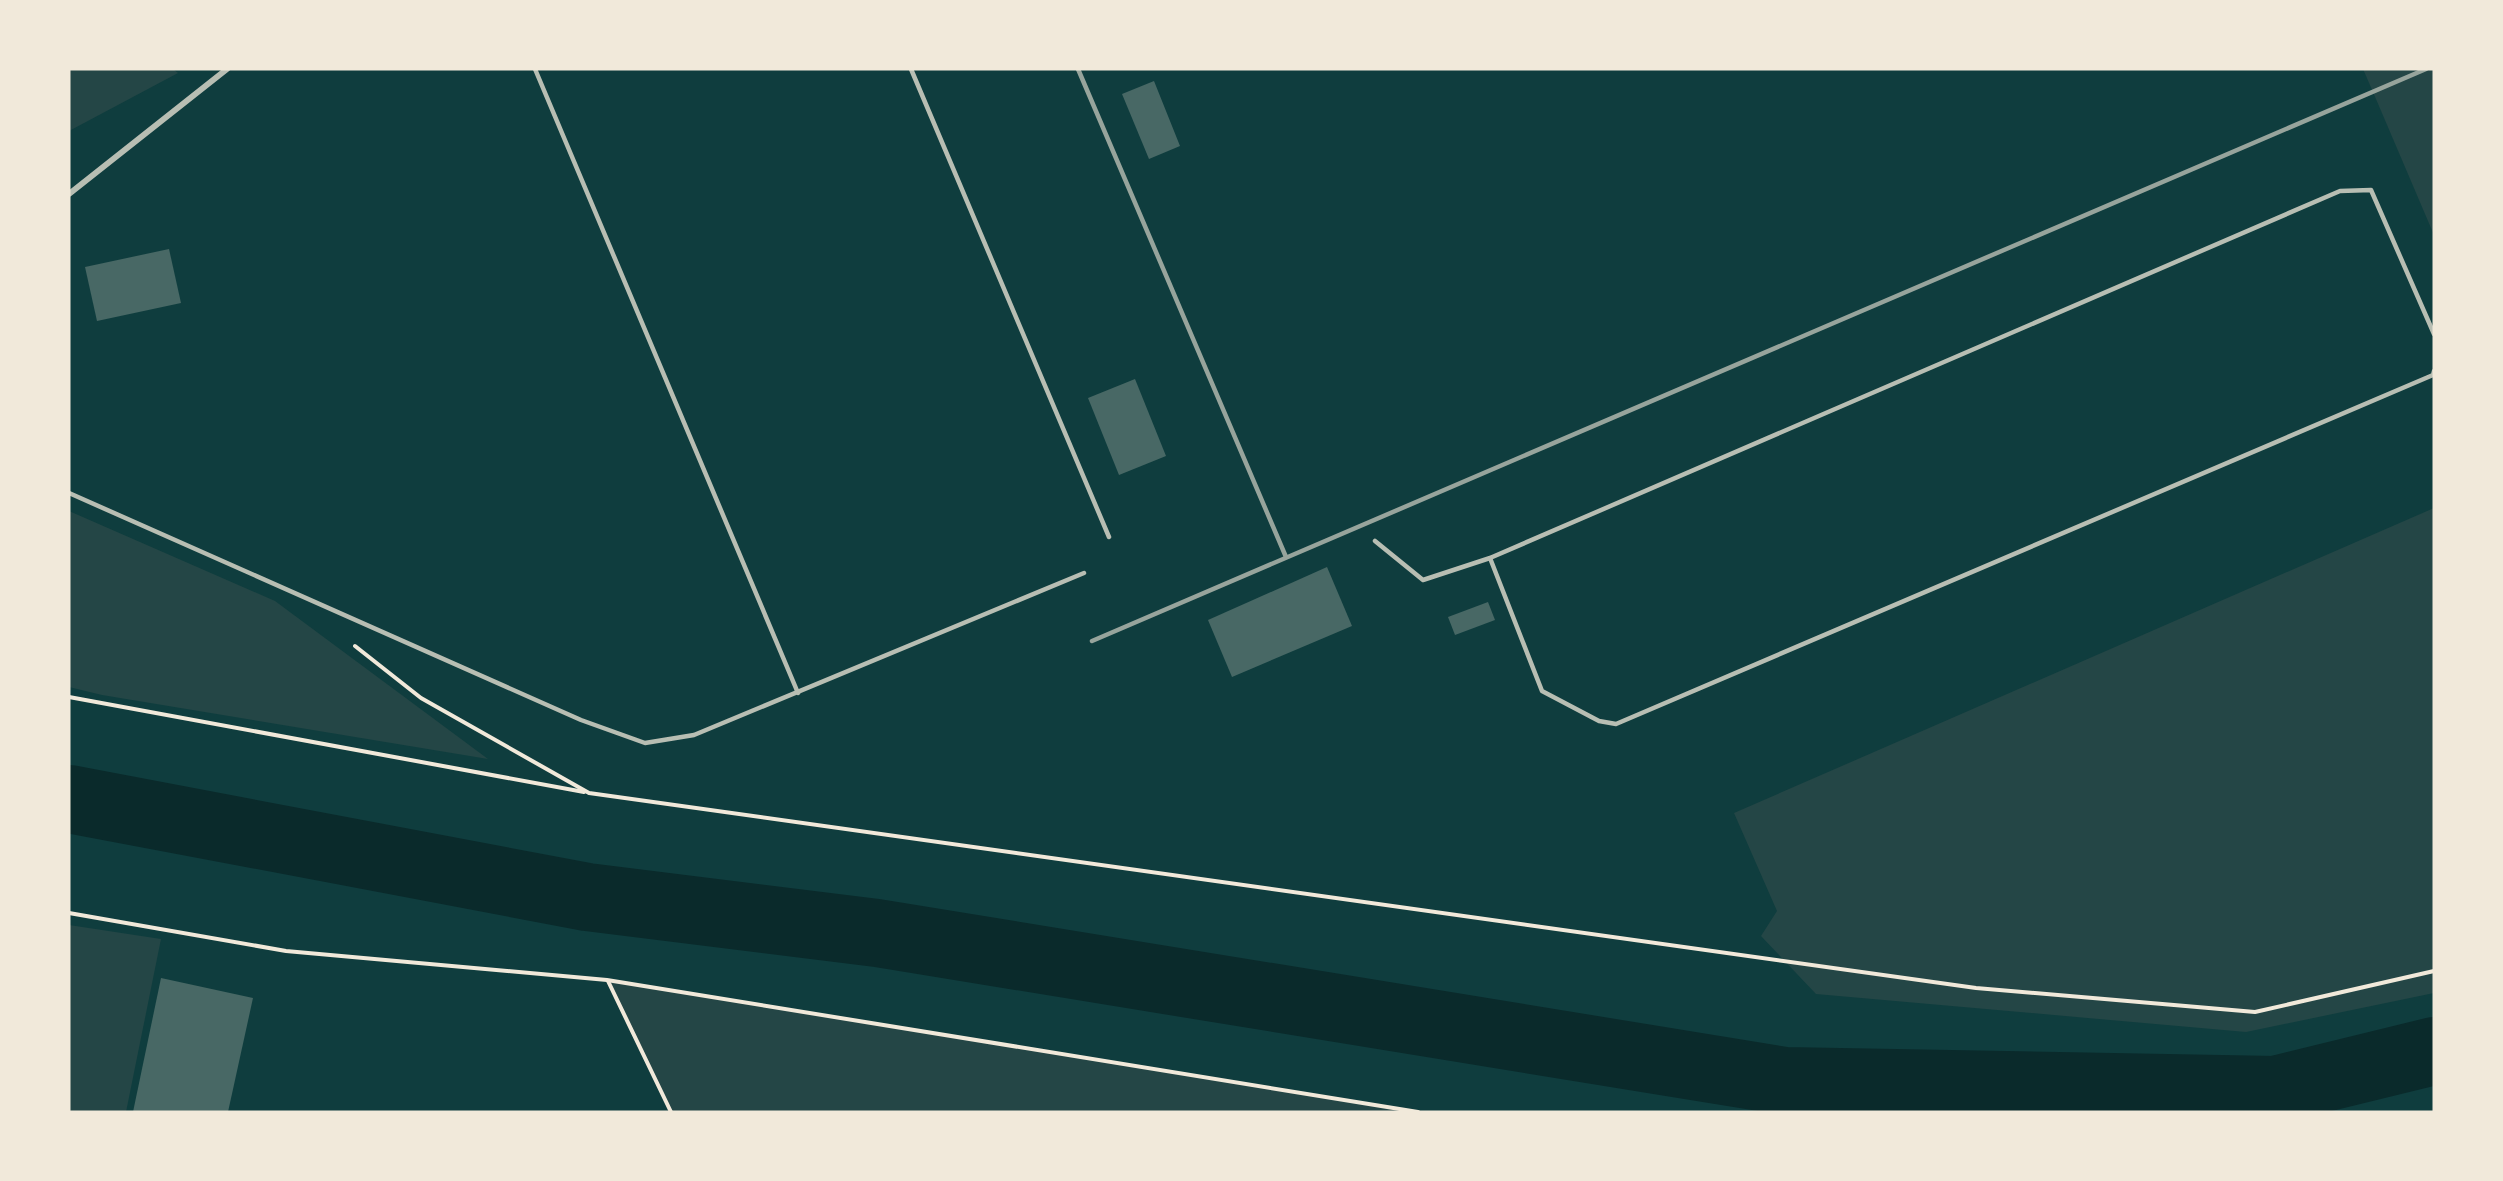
<svg xmlns="http://www.w3.org/2000/svg" width="2503" height="1181" viewBox="0 0 2503 1181" font-family="'Exo 2',sans-serif">
  <style>
    .green { fill: #244646 }
    .lines { fill: none; stroke-linecap: round; stroke-linejoin: round }
    .river { stroke: #0a2a2b; stroke-width: 68 }
    .building { fill: #486865 }
    .path { stroke: #f1e9da; stroke-width: 4 }
    .service { stroke: #b8beb3; stroke-width: 4.5 }
    .minor { stroke: #b8beb3; stroke-width: 6 }
    .rail { stroke: #97a49c; stroke-width: 4.5 }
  </style>
  <rect width="100%" height="100%" fill="#0f3d3e"/>
  <g class="green">
    <path d="M69,69H173L178,73L69,131Z"/>
    <path d="M2363,69H2434V235L2373,92Z"/>
    <path d="M2434,508V993L2246,1032L1816,994L1761,936L1777,911L1734,813Z"/>
    <path d="M69,511L275,601L488,759L102,695L69,687Z"/>
    <path d="M69,925L161,939L126,1112H69Z"/>
    <path d="M607,980L1418,1112H671Z"/>
  </g>
  <g class="lines">
    <path class="river" d="M69,799L587,897L877,933L1785,1081L2275,1090L2434,1051"/>
  </g>
  <g class="building">
    <path d="M1154,81L1180,146L1149,159L1122,94Z"/>
    <path d="M169,249L181,303L97,321L85,267Z"/>
    <path d="M1135,379L1166,456L1119,475L1088,398Z"/>
    <path d="M1327,567L1352,626L1232,677L1208,620Z"/>
    <path d="M1488,602L1495,620L1455,635L1448,617Z"/>
    <path d="M161,978L253,998L228,1112H133Z"/>
  </g>
  <g class="lines">
    <g class="path">
      <path d="M355,646L421,698L589,793L1976,988L2255,1012L2434,971"/>
      <path d="M69,697L584,792"/>
      <path d="M69,913L286,951L607,980L1418,1112"/>
      <path d="M608,981L671,1112"/>
    </g>
    <g class="service">
      <path d="M535,69L798,693"/>
      <path d="M911,69L1109,537"/>
      <path d="M69,493L581,720L645,743L694,735L1084,573"/>
      <path d="M1375,541L1423,580L1490,558L2340,191L2371,190L2434,334"/>
      <path d="M1490,558L1542,691L1599,721L1616,724L2433,375L2434,371"/>
    </g>
    <path class="minor" d="M69,194L227,69"/>
    <g class="rail">
      <path d="M1078,69L1286,557"/>
      <path d="M1092,641L2426,69"/>
    </g>
  </g>
  <rect width="2503" height="1181" fill="none" stroke="#f1e9da" stroke-width="141"/>
</svg>
